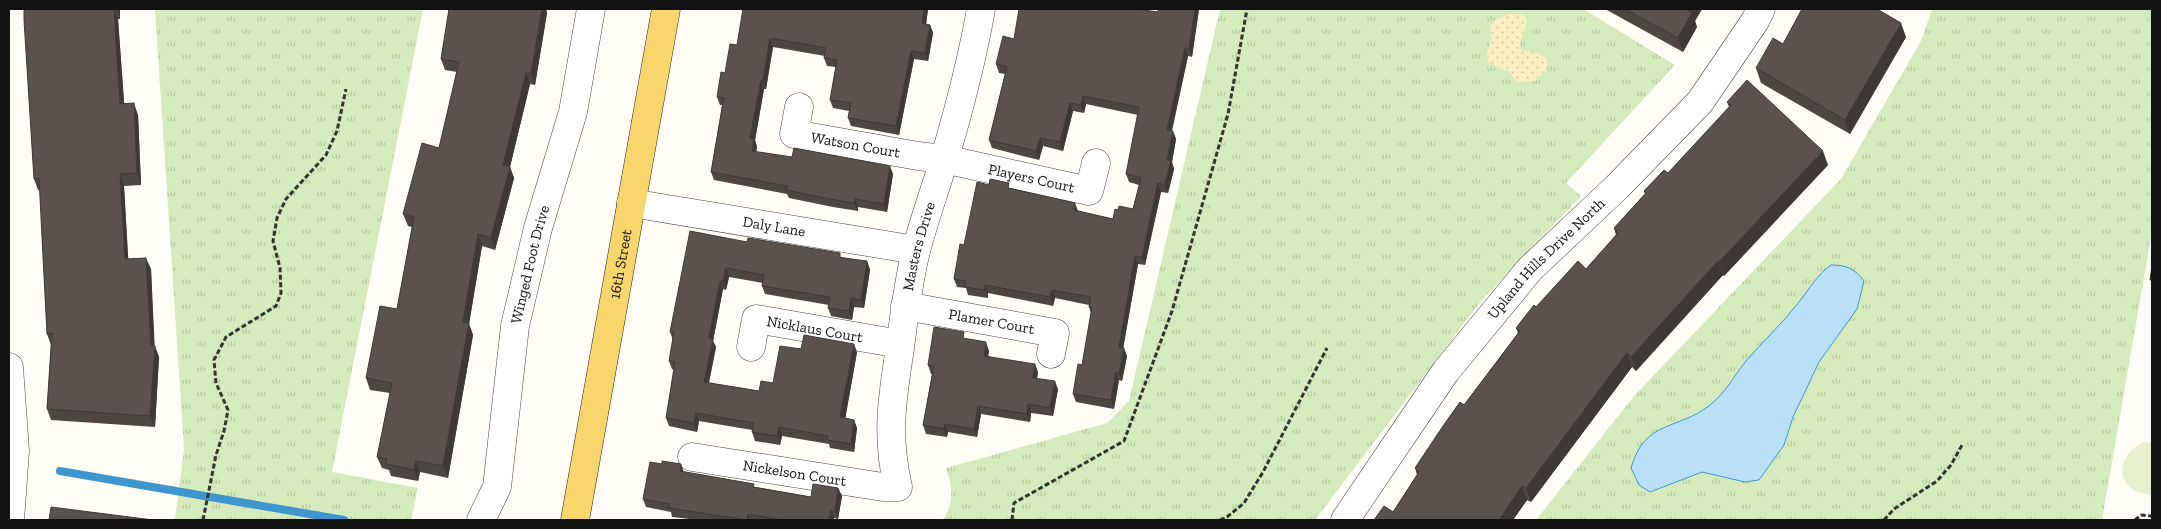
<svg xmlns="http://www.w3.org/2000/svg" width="2161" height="529" viewBox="0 0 2161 529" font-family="'Zilla Slab',serif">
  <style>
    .grass { fill: url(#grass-tufts) }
    .sand { fill: url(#sand-dots) }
    .pitch { fill: #e6f2cf }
    .water { fill: #b9e0f7; stroke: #3f96cf }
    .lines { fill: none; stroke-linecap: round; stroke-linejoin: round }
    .stream { stroke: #3f96cf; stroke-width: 8 }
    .street-casing { stroke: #444; stroke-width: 29 }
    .primary-casing { stroke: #222; stroke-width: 29 }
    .path { stroke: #333; stroke-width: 3; stroke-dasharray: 5 2.5; stroke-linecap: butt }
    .street { stroke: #fff; stroke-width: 28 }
    .primary { stroke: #f9d66b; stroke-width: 28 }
    .wall { fill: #4d4742 }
    .shaded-wall { fill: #3f3936 }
    .building { fill: #5a524d; stroke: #3f3936 }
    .labels { text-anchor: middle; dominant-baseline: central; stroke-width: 5; stroke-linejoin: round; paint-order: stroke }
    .street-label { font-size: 15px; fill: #111; stroke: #fff }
  </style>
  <defs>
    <pattern id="grass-tufts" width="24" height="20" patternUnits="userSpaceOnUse" patternTransform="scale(1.25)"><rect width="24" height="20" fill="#d5ebbd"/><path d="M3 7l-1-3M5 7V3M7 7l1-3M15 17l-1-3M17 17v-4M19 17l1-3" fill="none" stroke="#b6c8a1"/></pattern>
    <pattern id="sand-dots" width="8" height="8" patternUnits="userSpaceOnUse" patternTransform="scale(1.25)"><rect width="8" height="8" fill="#fbeec1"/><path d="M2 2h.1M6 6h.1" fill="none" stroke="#d6cba5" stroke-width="1.8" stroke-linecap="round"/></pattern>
  </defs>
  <rect width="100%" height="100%" fill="#fffdf5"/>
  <g class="grass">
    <path d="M155,9H423L332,472L418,488L411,520H175L184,449Z"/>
    <path d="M1220,9H1583L1675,65L1566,183L1581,196L1481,301L1315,520H943C954,502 953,488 946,468L1107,423L1129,401Z"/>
    <path d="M1932,9H2152V231L2102,520H1536L1634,396L1841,179L1921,41Z"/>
  </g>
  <path class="sand" d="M1510,14H1519L1526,17C1529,29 1517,39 1521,50L1538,53L1547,59V69L1535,81L1517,82L1509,72L1488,62L1486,56L1491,40L1490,26L1496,19Z"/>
  <path class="pitch" d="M2144,442L2152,443V495C2116,493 2112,457 2144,442Z"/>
  <path class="water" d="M1831,265C1847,265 1855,269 1864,281L1857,309L1819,362L1793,417L1784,445L1759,480L1745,482L1702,472L1650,492L1639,485L1631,468C1645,419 1677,431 1710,405C1727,391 1733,377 1746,361C1763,341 1783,323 1799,302C1810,288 1817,275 1831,265Z"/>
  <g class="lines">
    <path class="stream" d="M60,471L344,520"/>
    <defs>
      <g id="street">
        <path id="s1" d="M799,107L794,134L918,156L944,159L1089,191L1096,163"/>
        <path id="s2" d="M631,203L916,250"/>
        <path id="s3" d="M905,306L1055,333L1051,354"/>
        <path id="s4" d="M751,347L756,319L900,344"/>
        <path d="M9,367L15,451L10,520"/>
        <path id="s5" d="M692,457L883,487H898C886,436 892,399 900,348C904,316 908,283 916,251C924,220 935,190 944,160C959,110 972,60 981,9"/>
        <path id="s6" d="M481,520L497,487L515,326L538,228L573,112L591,9"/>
        <path id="s7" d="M1345,520L1446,371L1530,269L1617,187L1700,102L1755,21L1761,9"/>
      </g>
      <g id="primary">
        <path id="s8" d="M575,520L666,9"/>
      </g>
    </defs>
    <use href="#street" class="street-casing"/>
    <use href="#primary" class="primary-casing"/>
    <g class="path">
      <path d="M203,520L216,455L224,431L228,410L216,383L214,360L226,337L276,306L281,293L280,268L273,241L277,218L286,199L326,155L337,131L346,89"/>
      <path d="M1012,520L1014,503L1124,441L1172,311L1228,114L1247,9"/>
      <path d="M1220,520L1227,517L1244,503L1263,472L1327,348"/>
      <path d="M1884,520L1894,509L1937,481L1951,465L1962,445"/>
      <path d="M2135,520L2141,515L2152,516"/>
    </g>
    <use href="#street" class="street"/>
    <use href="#primary" class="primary"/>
  </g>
  <g class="wall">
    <path d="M24,9H120V19H118L124,103L138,115L141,185L124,186L128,259L151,269L154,346L159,357L155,427L51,420L47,409L51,345L47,334L40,190H38L34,179Z"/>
    <path d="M449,9H546L547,13L535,85L530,84L510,167L514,178L495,250L482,246L469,324L473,335L448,478L420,472L418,481L391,476L389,470L382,468L377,457L390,393L370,390L366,378L397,309L412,227L408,226L403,214L439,148L457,72L445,70L441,59Z"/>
    <path d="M928,9L926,24L930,25L933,33L928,61L914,59L899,135L851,126L848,118L849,111L833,108L830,100L836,67L827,66L824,58L825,56L773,47L766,89H764L755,140L757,147L756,152L893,174L887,212L858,207V211L833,207L789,198L787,194L714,180L711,172L722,105H720L717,97L725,73L737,45Z"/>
    <path d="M1158,9H1199L1192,57L1188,56L1172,131L1176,139L1172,162L1174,169L1168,193L1161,192L1145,265L1138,264L1123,348L1127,356L1122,381L1119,380L1114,409L1076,402L1073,394L1082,365L1091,313L1089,307V305L1055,298L1053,306L988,293V298L968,295L966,288L957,287L954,279L964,245L1011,188L1078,211L1113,219L1118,210L1133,209L1139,185L1129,182L1126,174L1138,115L1086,104L1084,113L1073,111L1063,151L1043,146L1039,160L992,148L989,140L1005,74L999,73L996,64L1014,39L1158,12Z"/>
    <path d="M1605,9H1702L1695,21L1697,27L1683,52Z"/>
    <path d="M1906,37L1850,134L1761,83L1756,68L1783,44Z"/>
    <path d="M1727,102L1828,165L1724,276L1723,275L1636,371L1632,367L1531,502L1527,500L1513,520H1374L1393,512L1417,475L1415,468L1464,405L1518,333L1516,328L1536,307L1586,269L1616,235L1614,228L1645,194L1644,191L1668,173L1729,107Z"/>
    <path d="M747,242L867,261L870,270L864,308L854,307L852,320L831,316L828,308L829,305L765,294L762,286L763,283L729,277L726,290L723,289L713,341L716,347L709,383L759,391L773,383L801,349L857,352L845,418L854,420L857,428L854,452L830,448L829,444L782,436L780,445L755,441L752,432V430L699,421L697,432L669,426L666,418L674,370L672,369L669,361L673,340L670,332Z"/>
    <path d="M966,339L989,351L988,356L1038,372L1037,378L1058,389L1053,416L1031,413L1030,422L981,414L977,437L948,432L947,437L926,434L923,425L932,374H931L928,365Z"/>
    <path d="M684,472L755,487L811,497L838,488L842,496L838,519L834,518V520H698L672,517L671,512L646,507L643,499Z"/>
  </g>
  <g class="shaded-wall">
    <path d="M114,9L118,19L125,115L120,104Z"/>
    <path d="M117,9H120V19Z"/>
    <path d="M542,9H546L547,13L535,85L531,74Z"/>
    <path d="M924,9H928L925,32L922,23Z"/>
    <path d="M1195,9H1199L1192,57L1189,49Z"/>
    <path d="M1689,9H1702L1695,21L1697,27L1683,52L1678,38Z"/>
    <path d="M1901,23L1906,37L1850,134L1845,120Z"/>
    <path d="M930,25L933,33L928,61L925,53Z"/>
    <path d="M770,38L773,47L766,89L763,81Z"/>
    <path d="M1185,48L1188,56L1170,138L1167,130Z"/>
    <path d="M911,51L914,59L899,135L896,126Z"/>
    <path d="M526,73L530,84L508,175L510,167L514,178L495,250L491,238L503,165Z"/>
    <path d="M761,80L764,89L755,140L757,147L755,159L752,151L750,138Z"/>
    <path d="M1083,96L1086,104L1084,113L1081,105Z"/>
    <path d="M134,103L138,115L141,185L137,173Z"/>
    <path d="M1070,103L1073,111L1063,151L1060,142Z"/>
    <path d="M1173,131L1176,139L1172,162L1174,169L1168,193L1165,185L1167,160Z"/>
    <path d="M1040,138L1043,146L1039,160L1036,151Z"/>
    <path d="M1823,151L1828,165L1724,276L1719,262Z"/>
    <path d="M890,166L893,174L887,212L884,204Z"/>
    <path d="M120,174L124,186L129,271L125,259Z"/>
    <path d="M1158,183L1161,192L1145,265L1142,257Z"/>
    <path d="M855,199L858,207V211L854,203Z"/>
    <path d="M1075,203L1078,211L1074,210Z"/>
    <path d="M478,234L482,246L469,324L473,335L448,478L443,466L463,322Z"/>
    <path d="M1135,256L1138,264L1122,355L1119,347Z"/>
    <path d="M146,258L151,269L155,352V346L159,357L155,427L150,416L151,345Z"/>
    <path d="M867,261L870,270L864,308L861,300Z"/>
    <path d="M1718,261L1723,275L1636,371L1631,357Z"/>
    <path d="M726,268L729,277L726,290L723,281Z"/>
    <path d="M720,281L723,289L713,341L716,347L707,391L704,382L709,338Z"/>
    <path d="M985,285L988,293V298L985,290Z"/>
    <path d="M1052,290L1055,298L1053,306L1050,297Z"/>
    <path d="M851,298L854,307L852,320L849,311Z"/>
    <path d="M986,342L989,351L987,364L984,356Z"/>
    <path d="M854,344L857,352L844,426L840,417Z"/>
    <path d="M1124,348L1127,356L1122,381L1119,373Z"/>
    <path d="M1627,353L1632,367L1531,502L1526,488Z"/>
    <path d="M1035,364L1038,372L1036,386L1033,378Z"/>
    <path d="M1116,372L1119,380L1114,409L1111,400Z"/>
    <path d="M1055,381L1058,389L1053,416L1050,408Z"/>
    <path d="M1028,404L1031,413L1030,422L1027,414Z"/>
    <path d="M978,406L981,414L977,437L974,429Z"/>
    <path d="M696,413L699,421L697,432L694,423Z"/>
    <path d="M854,420L857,428L854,452L851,444Z"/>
    <path d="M945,424L948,432L947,437L944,429Z"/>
    <path d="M779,427L782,436L780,445L777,436Z"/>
    <path d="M416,461L420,472L418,481L414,470Z"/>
    <path d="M681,464L684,473L680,471Z"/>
    <path d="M1522,486L1527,500L1513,520H1499Z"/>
    <path d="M838,488L842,496L838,519L835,511Z"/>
    <path d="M831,510L834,518V520H829Z"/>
    <path d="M748,514L750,520H747Z"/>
  </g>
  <g class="building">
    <path d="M24,9H114L120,104L134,103L137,173L120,174L125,259L146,258L151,345L155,346L150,416L47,409L52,333L47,334L39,178L34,179L24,20Z"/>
    <path d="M449,9H542L531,74L526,73L503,165L510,167L491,238L478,234L463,322L469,323L443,466L416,461L414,470L386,464L387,459L377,457L392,383L366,378L380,306L397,309L414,217L403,214L422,143L439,148L459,62L441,59Z"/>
    <path d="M743,9H924L922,23L930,25L925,53L911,51L896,126L848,118L851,103L830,100L837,60L824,58L826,48L770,38L763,81L761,80L750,138L754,139L752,151L792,157L794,148L890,166L884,204L855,199L854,203L830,199L786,190L787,186L711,172L724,98L717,97L721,72L725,73L730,44L737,45Z"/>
    <path d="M1019,9H1137L1158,12V9H1195L1189,49L1185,48L1167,130L1173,131L1167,160H1171L1165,185L1158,183L1142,257L1135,256L1119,347L1124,348L1119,373L1116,372L1111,400L1073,394L1078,364L1082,365L1092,307H1089L1091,297L1052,290L1050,297L985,285V290L965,287L966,281L954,279L960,244L964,245L977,182L989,185L990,179L1009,183L1008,188L1075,203L1074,210L1113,219L1115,209L1118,210L1119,206L1133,209L1141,178L1126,174L1139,107L1083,96L1081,105L1070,103L1060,142L1040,138L1036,151L989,140L1007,67L996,64L1003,36L1014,39Z"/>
    <path d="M1625,9H1689L1688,10L1692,13L1678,38Z"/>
    <path d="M1802,9H1877L1901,23L1845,120L1756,68L1773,38L1783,44Z"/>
    <path d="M1747,80L1823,151L1719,262L1718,261L1631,357L1627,353L1526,488L1522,486L1499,520H1374L1384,506L1393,512L1419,472L1415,468L1443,426L1460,402L1464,405L1520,331L1516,328L1534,305L1536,307L1578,261L1586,269L1618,233L1614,228L1646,193L1644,191L1664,170L1668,173L1731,105L1727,102Z"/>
    <path d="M690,231L747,242L748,238L840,253V258L867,261L861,300L851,298L849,311L828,308L830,297L762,286L764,275L726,268L723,281H720L709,338L713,339L704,382L759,391L761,381L773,383L780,346L801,349L804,335L854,344L840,417L854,420L851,444L827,440L828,436L779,427L777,436L752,432L754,423L696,413L694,423L666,418L675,362L669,361L674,332H670Z"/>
    <path d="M2152,266V280H2150Z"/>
    <path d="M934,327L964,332L963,338L986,342L984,356L1035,364L1033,378L1055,381L1050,408L1028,404L1027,414L978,406L974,429L945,424L944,429L923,425L934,366L928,365Z"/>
    <path d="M662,461L681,464L680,471L754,484L753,487L811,497L813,484L838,488L835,511L831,510L829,520H781L748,514L747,520L669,508L670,504L643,499L650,462L662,464Z"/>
    <path d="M51,507L153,520H49Z"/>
  </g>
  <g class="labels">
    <g class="street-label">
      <text stroke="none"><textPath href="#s1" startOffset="90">Watson Court</textPath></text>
      <text stroke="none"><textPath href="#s1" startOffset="269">Players Court</textPath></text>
      <text stroke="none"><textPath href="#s2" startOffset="145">Daly Lane</textPath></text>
      <text stroke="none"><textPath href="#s5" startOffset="452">Masters Drive</textPath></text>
      <text stroke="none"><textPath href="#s7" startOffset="331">Upland Hills Drive North</textPath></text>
      <text stroke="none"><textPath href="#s6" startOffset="262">Winged Foot Drive</textPath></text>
      <text stroke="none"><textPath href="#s8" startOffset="260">16th Street</textPath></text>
      <text stroke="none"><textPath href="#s3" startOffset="88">Plamer Court</textPath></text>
      <text stroke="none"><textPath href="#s4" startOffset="88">Nicklaus Court</textPath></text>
      <text stroke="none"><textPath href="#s5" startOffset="104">Nickelson Court</textPath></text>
    </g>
  </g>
  <rect width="2161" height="529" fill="none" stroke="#111111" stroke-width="20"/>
</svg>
